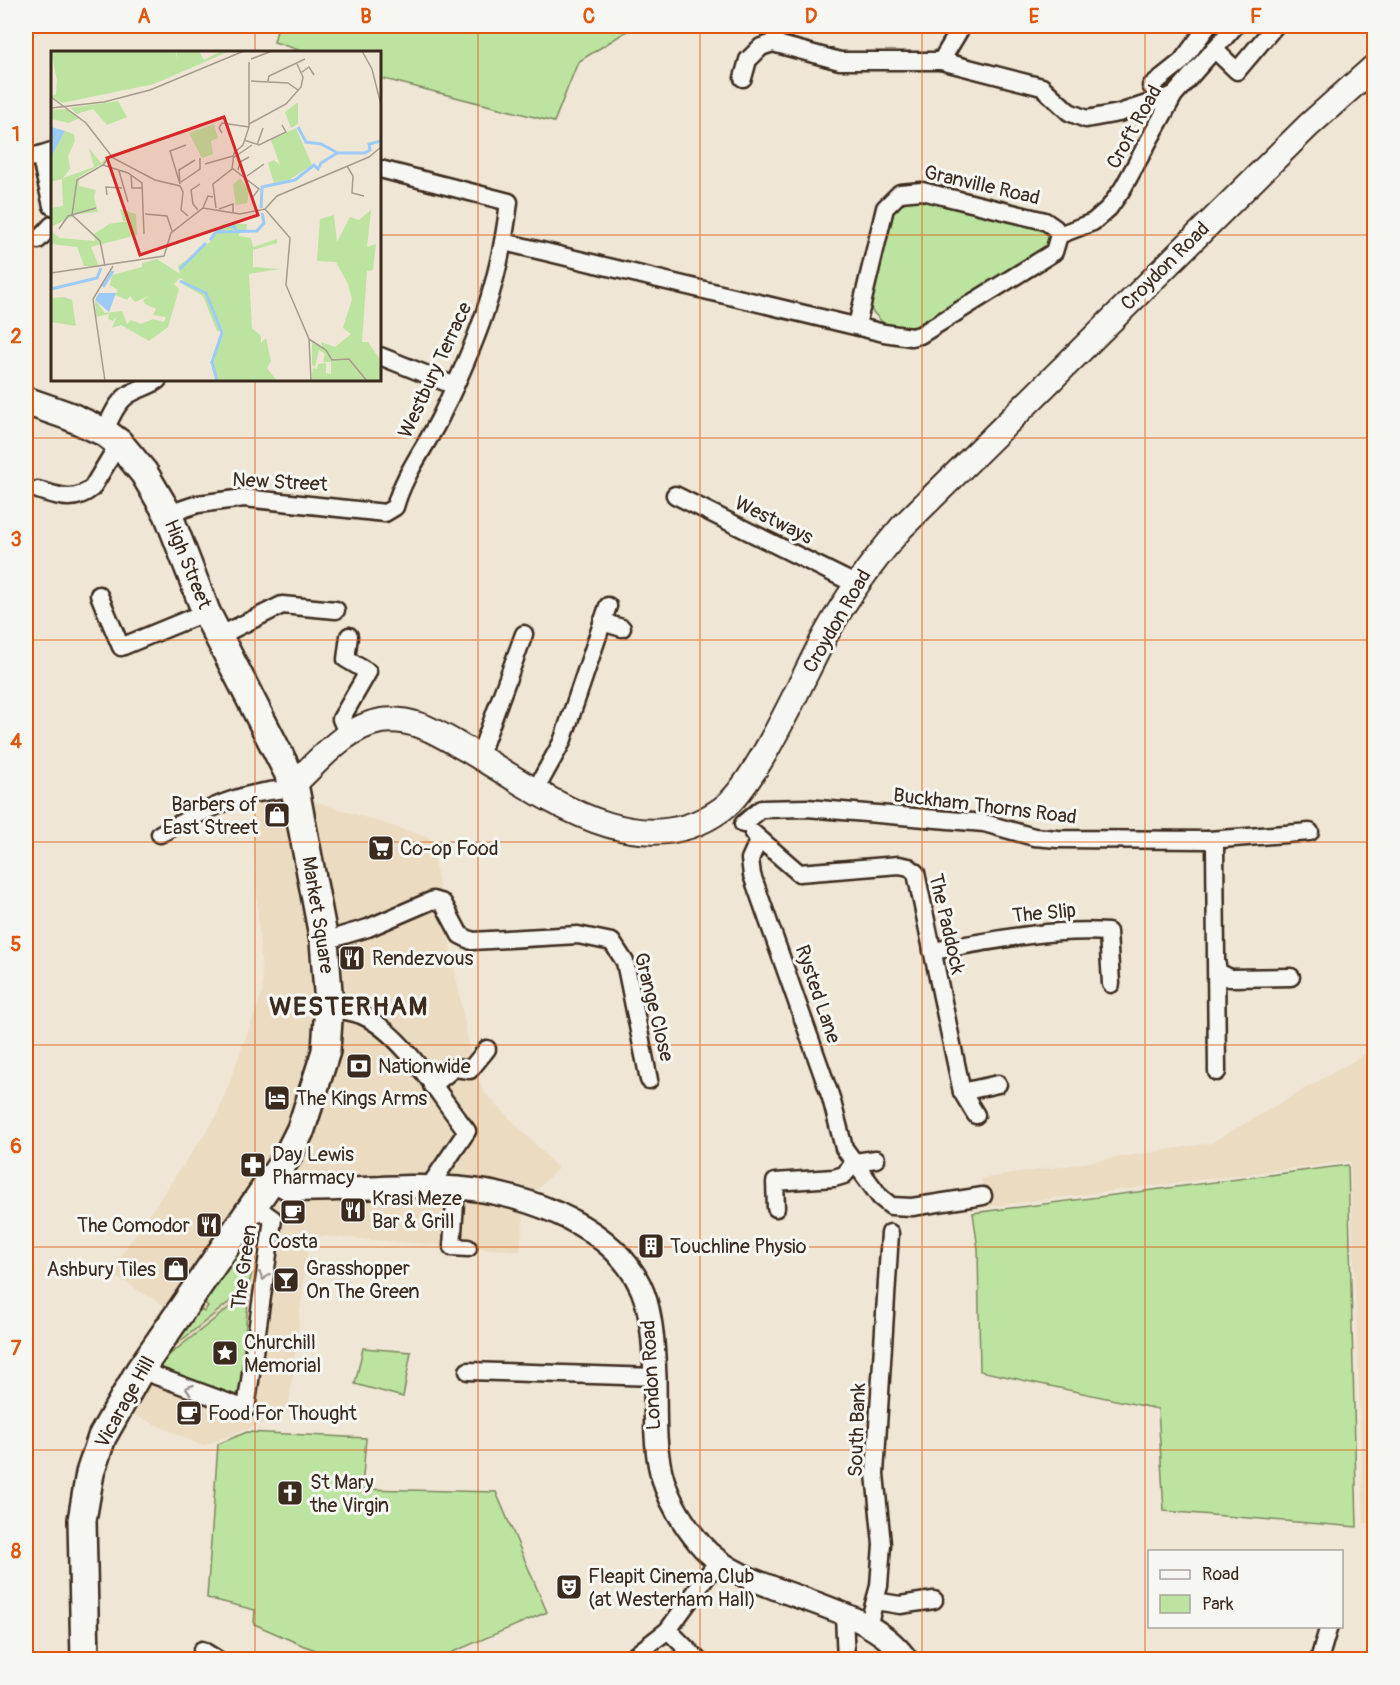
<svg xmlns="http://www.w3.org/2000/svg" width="1400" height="1685" viewBox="0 0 1400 1685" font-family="Pangolin,sans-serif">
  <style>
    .built { fill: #eadbc1 }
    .green { fill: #bce4a0; stroke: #7c875f; stroke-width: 1.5 }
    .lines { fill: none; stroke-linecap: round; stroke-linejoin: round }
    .minor-casing { stroke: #3b2a1e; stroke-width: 21 }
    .tertiary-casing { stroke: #3b2a1e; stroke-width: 26 }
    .secondary-casing { stroke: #3b2a1e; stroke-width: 28 }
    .primary-casing { stroke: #3b2a1e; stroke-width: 32 }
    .minor { stroke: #f6f6f2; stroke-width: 16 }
    .tertiary { stroke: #f6f6f2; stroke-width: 21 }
    .secondary { stroke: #f6f6f2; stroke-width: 24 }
    .primary { stroke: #f6f6f2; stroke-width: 27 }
    .oneway { stroke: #989088 }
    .grid { fill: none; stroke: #df570d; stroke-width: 1.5; stroke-opacity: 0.55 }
    .labels { text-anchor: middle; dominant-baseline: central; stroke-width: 6; stroke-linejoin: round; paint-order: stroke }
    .street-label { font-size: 20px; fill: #3b2a1e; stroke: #f6f6f2 }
    .poi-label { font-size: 20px; fill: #3b2a1e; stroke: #f6f6f2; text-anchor: start }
    .district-label { font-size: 26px; font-weight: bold; letter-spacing: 1.5px; fill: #3b2a1e; stroke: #f6f6f2 }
    .inset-river { fill: none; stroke: #9ccbf8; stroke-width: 3 }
    .inset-road { fill: none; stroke: #a79b8c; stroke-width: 1.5 }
    .view { fill: #d62828; fill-opacity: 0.15; stroke: #d62828; stroke-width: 3 }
    .inset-edge { fill: none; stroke: #3b2a1e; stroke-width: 3 }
    .neatline { fill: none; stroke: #df570d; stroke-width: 2 }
    .grid-label { font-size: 20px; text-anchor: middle; font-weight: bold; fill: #df570d }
  </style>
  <rect width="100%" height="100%" fill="#efe6d5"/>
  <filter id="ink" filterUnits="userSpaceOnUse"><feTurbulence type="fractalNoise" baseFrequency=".0167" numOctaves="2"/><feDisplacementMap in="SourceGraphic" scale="12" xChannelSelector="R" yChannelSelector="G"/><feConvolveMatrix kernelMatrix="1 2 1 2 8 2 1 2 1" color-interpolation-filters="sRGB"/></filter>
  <g filter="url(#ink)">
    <g class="built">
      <path d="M287,793L430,838L470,1052L476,1074L484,1092L558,1168L530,1196L524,1211L520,1251L309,1235L288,1413L203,1446L104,1401L164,1305L109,1273L217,1116L263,991L251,800Z"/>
      <path d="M1374,1015V1523H1364L1350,1161L986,1207L981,1179L1211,1143L1371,1051Z"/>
    </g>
    <g class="green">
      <path d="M278,26H635L578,62L554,122L380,78V52H305L274,42Z"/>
      <path d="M911,197L1044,227L1051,239L1046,248L917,328L885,325L872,311L869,298L891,213Z"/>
      <path d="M1348,1165L1357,1527L1164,1511L1158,1409L980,1371L978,1249L973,1213Z"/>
      <path d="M232,1252L246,1258L243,1265L247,1272L252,1273L248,1287L168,1351L198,1307L204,1312L208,1306L202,1301Z"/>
      <path d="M249,1292L240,1387L236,1396L159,1370V1363Z"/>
      <path d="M363,1348L411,1352L403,1397L355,1384Z"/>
      <path d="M247,1432L366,1438L362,1489L496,1492L547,1612L434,1660L345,1659L304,1646L254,1624L255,1610L207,1598L218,1444Z"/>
    </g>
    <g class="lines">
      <defs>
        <g id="minor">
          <path d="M773,43L778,26"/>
          <path d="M1214,49L1237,71L1275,26"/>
          <path d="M941,61L962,26"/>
          <path d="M743,78L748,60L761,47L773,43L840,61H941L1042,87L1069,112L1086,119L1119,113L1174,95"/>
          <path d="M1151,86L1181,62L1208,26"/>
          <path d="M40,155L52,206"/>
          <path d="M26,159L52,151"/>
          <path d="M1059,235L1093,222L1109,208L1123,188L1174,95L1235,26"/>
          <path d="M38,240L52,225"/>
          <path d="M504,242L884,333L911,337L920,335L1054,252L1059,235L1055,228L1045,221L922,191L900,193L885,208L857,325"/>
          <path d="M380,356L455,386"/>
          <path d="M104,432C110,420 116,403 128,395C138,388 149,387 158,380"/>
          <path d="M38,490C58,496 74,503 92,488L119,443"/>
          <path d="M675,495L855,584"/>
          <path d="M168,514L198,504L244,498L385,513L395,507C404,474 425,448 440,418C477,341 499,287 509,202L380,169"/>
          <path d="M99,595L121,647L206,612"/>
          <path d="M602,622L622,628"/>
          <path d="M219,636L282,605L336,610"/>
          <path d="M348,735L341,719L368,672L346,659L349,636"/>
          <path d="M479,757L524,634"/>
          <path d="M536,789L562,742L608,606"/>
          <path d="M743,824L761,809L807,808L984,823L1034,837L1058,839L1209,840L1215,845L1217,1072"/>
          <path d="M753,833L799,873L899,865L909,867L916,873L962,1092L976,1115"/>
          <path d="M160,834C207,809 241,790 295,789"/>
          <path d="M759,839L750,859L752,875L831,1098L844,1148L880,1197L891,1206L912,1207L983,1196"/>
          <path d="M1209,840L1310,832"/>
          <path d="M324,941L368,928L433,900L443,903L460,935L472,941L578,935L612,942L625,962L649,1080"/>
          <path d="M932,951C991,941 1048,928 1108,932L1111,984"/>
          <path d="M1217,965L1218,972L1230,978L1291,977"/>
          <path d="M328,1009C339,1010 351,1011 361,1015C403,1033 439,1096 467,1131L433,1181V1187"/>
          <path d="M432,1086L454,1068L470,1070L487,1049"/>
          <path d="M962,1092L998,1084"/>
          <path d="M456,1188L452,1247L468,1248"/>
          <path d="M776,1208L775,1182L834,1178L844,1175L855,1162L876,1159"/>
          <path d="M140,1370L246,1409L273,1219L255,1206"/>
          <path d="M468,1371L655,1377"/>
          <path d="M875,1601L900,1605L934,1600"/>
          <path d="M844,1615L846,1660"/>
          <path d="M868,1626L879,1586L882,1544L875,1474L890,1233"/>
          <path d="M668,1630L698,1660"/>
          <path d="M202,1650L218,1660"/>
          <path d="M629,1660L668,1630L718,1561"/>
          <path d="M1319,1660L1329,1626"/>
        </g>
        <path id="tertiary" d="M273,1180L290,1190C346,1192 402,1183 458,1188C526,1193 624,1228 646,1301C653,1326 654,1353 655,1378C656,1449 651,1485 700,1544C746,1599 864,1597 907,1660"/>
        <path id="secondary" d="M294,784C319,761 345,727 381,721C413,716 439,734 466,749C540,792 637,871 722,809C757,784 803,676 826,634C848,594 873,561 902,527L1309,125L1374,67"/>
        <path id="primary" d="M26,401L69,416L104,432L119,443L144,473L168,514L206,612L294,784L324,941L329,1004L326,1051L301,1129L287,1157L140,1370L102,1437L90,1473L82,1520L85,1660"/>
      </defs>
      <use href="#minor" class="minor-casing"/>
      <use href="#tertiary" class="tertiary-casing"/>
      <use href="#secondary" class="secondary-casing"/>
      <use href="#primary" class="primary-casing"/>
      <use href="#minor" class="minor"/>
      <use href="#tertiary" class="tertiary"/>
      <use href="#secondary" class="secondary"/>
      <use href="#primary" class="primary"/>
    </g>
    <defs><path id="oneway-chevron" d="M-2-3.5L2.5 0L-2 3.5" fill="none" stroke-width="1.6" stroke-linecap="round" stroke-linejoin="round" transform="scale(1.5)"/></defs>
    <g class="oneway">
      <use href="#oneway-chevron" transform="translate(264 1276) rotate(100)"/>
      <use href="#oneway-chevron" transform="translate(189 1389) rotate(-161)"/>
    </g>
  </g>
  <path class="grid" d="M255,26V52M478,26V1660M700,26V1660M922,26V1660M1145,26V1660M26,235H52M380,235H1374M255,380V1660M26,438H1374M26,640H1374M26,842H1374M26,1045H1374M26,1247H1374M26,1450H1374"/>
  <defs>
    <symbol id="shop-square" viewBox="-11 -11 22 22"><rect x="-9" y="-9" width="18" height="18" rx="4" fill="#3b2a1e" stroke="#f6f6f2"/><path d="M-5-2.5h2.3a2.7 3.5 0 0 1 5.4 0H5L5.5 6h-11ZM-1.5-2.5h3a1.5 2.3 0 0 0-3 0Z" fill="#fff"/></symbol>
    <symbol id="supermarket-square" viewBox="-11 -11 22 22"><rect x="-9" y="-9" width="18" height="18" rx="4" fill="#3b2a1e" stroke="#f6f6f2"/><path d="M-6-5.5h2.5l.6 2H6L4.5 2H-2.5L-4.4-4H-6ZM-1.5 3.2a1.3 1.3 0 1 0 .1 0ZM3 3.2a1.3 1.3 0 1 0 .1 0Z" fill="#fff"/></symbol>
    <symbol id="restaurant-square" viewBox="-11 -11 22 22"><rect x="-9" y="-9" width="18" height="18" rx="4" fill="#3b2a1e" stroke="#f6f6f2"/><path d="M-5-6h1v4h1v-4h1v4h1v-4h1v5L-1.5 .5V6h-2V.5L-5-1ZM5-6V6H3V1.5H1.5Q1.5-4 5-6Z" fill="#fff"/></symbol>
    <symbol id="bank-square" viewBox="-11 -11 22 22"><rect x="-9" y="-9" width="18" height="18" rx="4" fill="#3b2a1e" stroke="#f6f6f2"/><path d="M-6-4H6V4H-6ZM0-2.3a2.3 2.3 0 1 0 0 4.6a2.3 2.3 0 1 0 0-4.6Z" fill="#fff"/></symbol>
    <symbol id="hotel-square" viewBox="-11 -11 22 22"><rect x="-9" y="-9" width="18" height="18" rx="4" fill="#3b2a1e" stroke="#f6f6f2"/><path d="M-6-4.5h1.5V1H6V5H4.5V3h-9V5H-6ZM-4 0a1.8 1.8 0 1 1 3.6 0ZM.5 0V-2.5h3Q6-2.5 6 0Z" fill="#fff"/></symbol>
    <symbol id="pharmacy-square" viewBox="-11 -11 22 22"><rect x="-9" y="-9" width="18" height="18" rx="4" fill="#3b2a1e" stroke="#f6f6f2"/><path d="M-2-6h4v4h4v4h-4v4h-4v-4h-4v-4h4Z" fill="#fff"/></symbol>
    <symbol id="cafe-square" viewBox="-11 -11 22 22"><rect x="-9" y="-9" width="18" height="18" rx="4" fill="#3b2a1e" stroke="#f6f6f2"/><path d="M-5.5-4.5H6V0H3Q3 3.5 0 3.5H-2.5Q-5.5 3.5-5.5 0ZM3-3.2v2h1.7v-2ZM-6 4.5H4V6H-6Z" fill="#fff"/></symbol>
    <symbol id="building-square" viewBox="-11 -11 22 22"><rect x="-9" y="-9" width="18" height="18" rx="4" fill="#3b2a1e" stroke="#f6f6f2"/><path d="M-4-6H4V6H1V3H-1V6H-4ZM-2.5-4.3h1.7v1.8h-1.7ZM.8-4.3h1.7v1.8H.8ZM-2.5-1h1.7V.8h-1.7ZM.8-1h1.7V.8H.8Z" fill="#fff"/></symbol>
    <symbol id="bar-square" viewBox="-11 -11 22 22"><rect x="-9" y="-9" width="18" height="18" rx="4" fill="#3b2a1e" stroke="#f6f6f2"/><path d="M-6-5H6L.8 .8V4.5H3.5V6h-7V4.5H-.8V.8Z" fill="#fff"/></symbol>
    <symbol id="sight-square" viewBox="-11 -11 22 22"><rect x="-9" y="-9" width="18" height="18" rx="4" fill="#3b2a1e" stroke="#f6f6f2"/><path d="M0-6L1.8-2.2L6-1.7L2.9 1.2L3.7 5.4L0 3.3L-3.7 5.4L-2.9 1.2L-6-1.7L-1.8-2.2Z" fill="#fff"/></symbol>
    <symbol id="church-square" viewBox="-11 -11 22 22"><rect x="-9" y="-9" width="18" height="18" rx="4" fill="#3b2a1e" stroke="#f6f6f2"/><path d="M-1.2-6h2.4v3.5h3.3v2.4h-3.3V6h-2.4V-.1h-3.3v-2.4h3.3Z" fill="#fff"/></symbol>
    <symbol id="theatre-square" viewBox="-11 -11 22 22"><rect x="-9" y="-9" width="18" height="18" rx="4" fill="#3b2a1e" stroke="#f6f6f2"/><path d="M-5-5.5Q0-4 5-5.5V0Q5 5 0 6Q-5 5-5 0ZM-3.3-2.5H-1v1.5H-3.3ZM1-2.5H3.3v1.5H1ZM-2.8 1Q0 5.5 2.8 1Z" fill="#fff"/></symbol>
  </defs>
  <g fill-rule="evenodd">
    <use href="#shop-square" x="262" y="800" width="30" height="30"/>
    <use href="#supermarket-square" x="366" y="833" width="30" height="30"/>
    <use href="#restaurant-square" x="337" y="943" width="30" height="30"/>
    <use href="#bank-square" x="344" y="1051" width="30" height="30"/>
    <use href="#hotel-square" x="262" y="1083" width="30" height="30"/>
    <use href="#pharmacy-square" x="238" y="1150" width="30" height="30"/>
    <use href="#restaurant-square" x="338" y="1195" width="30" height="30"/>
    <use href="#cafe-square" x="278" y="1197" width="30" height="30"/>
    <use href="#restaurant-square" x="194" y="1210" width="30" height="30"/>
    <use href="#building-square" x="636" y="1231" width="30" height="30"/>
    <use href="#shop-square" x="161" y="1254" width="30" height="30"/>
    <use href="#bar-square" x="271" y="1265" width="30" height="30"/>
    <use href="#sight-square" x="210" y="1338" width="30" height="30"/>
    <use href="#cafe-square" x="174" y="1398" width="30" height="30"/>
    <use href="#church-square" x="275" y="1478" width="30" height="30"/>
    <use href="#theatre-square" x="554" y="1572" width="30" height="30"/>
  </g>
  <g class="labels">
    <g class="street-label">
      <text transform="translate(1134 127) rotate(-61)">Croft Road</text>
      <text transform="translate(982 185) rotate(13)">Granville Road</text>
      <text transform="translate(1165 266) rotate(-45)">Croydon Road</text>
      <text transform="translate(435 370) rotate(-65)">Westbury Terrace</text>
      <text transform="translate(280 482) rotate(3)">New Street</text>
      <text transform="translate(774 520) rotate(26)">Westways</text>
      <text transform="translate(188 564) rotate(68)">High Street</text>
      <text transform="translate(837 621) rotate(-60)">Croydon Road</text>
      <text transform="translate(985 806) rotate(7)">Buckham Thorns Road</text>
      <text transform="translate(1044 913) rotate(-5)">The Slip</text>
      <text transform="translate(318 915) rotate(81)">Market Square</text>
      <text transform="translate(947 924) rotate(77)">The Paddock</text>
      <text transform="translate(818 994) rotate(71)">Rysted Lane</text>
      <text transform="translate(654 1007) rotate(76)">Grange Close</text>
      <text transform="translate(244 1267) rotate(-82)">The Green</text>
      <text transform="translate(651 1375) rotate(-93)">London Road</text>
      <text transform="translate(125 1402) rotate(-61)">Vicarage Hill</text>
      <text transform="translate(857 1430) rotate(-88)">South Bank</text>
    </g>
    <g class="poi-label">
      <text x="258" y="804" text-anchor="end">Barbers of<tspan x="258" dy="23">East Street</tspan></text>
      <text x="400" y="848">Co-op Food</text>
      <text x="372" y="958">Rendezvous</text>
      <text x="378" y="1066">Nationwide</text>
      <text x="296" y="1098">The Kings Arms</text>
      <text x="272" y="1154">Day Lewis<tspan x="272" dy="23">Pharmacy</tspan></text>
      <text x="372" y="1198">Krasi Meze<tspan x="372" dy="23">Bar &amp; Grill</tspan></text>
      <text x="190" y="1225" text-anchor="end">The Comodor</text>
      <text x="293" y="1241" text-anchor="middle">Costa</text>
      <text x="670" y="1246">Touchline Physio</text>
      <text x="306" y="1268">Grasshopper<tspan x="306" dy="23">On The Green</tspan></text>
      <text x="156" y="1269" text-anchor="end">Ashbury Tiles</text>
      <text x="244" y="1342">Churchill<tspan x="244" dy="23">Memorial</tspan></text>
      <text x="208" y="1413">Food For Thought</text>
      <text x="310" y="1482">St Mary<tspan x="310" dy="23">the Virgin</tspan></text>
      <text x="588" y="1576">Fleapit Cinema Club<tspan x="588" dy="23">(at Westerham Hall)</tspan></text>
    </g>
    <g class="district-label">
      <text x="349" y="1007">WESTERHAM</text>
    </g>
  </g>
  <g transform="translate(51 51)">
    <rect width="330" height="330" fill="#efe6d5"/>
    <path d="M0,0H124L127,9L125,0H148L153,9L170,0H179L103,33L11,52L0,45L5,43L6,29ZM67,50L76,66L56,74L42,58L26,63L19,57ZM247,51V73L240,77L234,61ZM16,58L28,67L18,72L0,68V59ZM163,73L167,87L160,90L162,103L151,107L138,82ZM245,77L261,114L238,129L223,132L217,112L223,109L229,114L220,89ZM14,80L23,83L24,90L17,105L19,118L12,127L43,116L38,97L50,112L57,105L59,108L28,126V135L45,139L43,146L47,161L27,163L0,176V157L12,155L11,128L0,131V106ZM189,127L197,139V148L196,152L185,154L182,134ZM69,158L85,163L86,184L40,196L48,215H33L26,196L0,193V180L9,187L44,190L43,183L58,173L77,170H72ZM320,159L316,196L325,193L322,219L316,220L311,291H317L330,310V330H260L262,317L266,318L267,313L275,312V322L280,323V311H272L274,303L268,299L264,316L261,314V290L271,296L270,291L284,296L300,283L292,277L301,248L297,233L285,211L266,210L269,168L283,164L286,191L299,166L308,169ZM172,173H196L195,180H189L188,185L200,187L202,196L226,188V192L202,199V216L228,218L198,223L201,277L210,285V292L215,287L220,310L216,317L226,330H165L159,310H163L169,283L173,281L166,280L152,245L130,232L132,228L129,227L123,233L128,238L117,276L98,290L70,274L61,277L66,265L62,270L57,268L58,263L45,266L44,249L54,262L71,260L76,273L80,269L90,273L102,268L113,271L115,266L102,264L105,258L94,253L92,249L98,245L84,251L79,245L76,249L64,244L67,239L59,234L61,224L91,216V212L106,208L129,223L127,215L159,191ZM13,246L21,249L25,275L0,271V247Z" fill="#bce4a0"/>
    <path d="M0,76L14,80L0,106ZM48,242H65L58,261L44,249Z" fill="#9ccbf8"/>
    <path class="inset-river" d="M247,76L255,91L270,93L285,101M210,157L211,136L244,129L263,114L267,118L270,112L286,102H314L319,99L318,93L330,90M165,180L175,175H183L185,179M159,189L165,181L206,180L213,172L211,162M129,218L155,192M129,230L155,242L171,282L161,311L166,330M52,236L62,220M0,238L46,227L50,217"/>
    <path class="inset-road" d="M311,0L321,18L330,54M200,8L221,0M251,21L258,16L263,24M200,30L237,32L247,39M217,30L218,25L254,8M0,46L35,72L62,107L104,129L129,135L132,141L130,159L137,165M0,57L53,51L99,39L193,0M198,73L235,53L250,36L252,26L246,13M171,82L168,77L171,72L198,76M193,89L208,94L235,81L231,74M206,94L212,77M182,107L201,94M154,113L182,105M52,114L77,122L91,132L93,183M296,115L302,125L301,142L313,145M181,117L208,138L201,147M187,119L189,111L198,106M68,120L77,151M80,125L81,137H91M196,125L213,113M130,131L149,118V107M129,133L119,100L135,94M129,133L128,119L144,109M56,144L55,136L71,137M152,157L157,145L162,146M165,157L162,133L181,118L183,102L192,94L198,76V11M168,158L182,153V162M214,158L239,187L235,234L258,288L260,330M214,158L226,145L318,106L330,96M147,159L142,153L140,139L149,133M94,163L116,165L121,180M8,178L17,165L45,157M54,215L49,190L21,164L26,129L52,114L59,105M0,222L113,205L120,182L152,157L189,163L214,158M258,288L275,299L281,309L298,308L316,330M54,330L42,248L62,215"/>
    <path class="view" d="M173,66L207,164L89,204L56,107Z"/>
    <rect width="330" height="330" class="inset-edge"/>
  </g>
  <rect width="1400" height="1685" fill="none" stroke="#f6f6f2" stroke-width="66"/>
  <rect x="1148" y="1550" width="195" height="78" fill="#f6f6f2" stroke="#aba49d" stroke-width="1.5"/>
  <rect x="1160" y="1570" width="30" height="9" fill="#f6f6f2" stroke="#aba49d" stroke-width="1.5"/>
  <text x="1202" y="1580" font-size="18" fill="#3b2a1e">Road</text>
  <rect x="1160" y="1595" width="30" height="18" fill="#bce4a0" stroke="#aba49d" stroke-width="1.5"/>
  <text x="1202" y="1610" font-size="18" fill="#3b2a1e">Park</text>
  <rect x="33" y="33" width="1334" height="1619" class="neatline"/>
  <g class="grid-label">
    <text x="144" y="23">A</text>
    <text x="366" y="23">B</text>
    <text x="589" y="23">C</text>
    <text x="811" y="23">D</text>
    <text x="1034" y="23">E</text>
    <text x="1256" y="23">F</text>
    <text x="16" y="141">1</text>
    <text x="16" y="343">2</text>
    <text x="16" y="546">3</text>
    <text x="16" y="748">4</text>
    <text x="16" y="951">5</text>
    <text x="16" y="1153">6</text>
    <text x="16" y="1355">7</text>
    <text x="16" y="1558">8</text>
  </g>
</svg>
